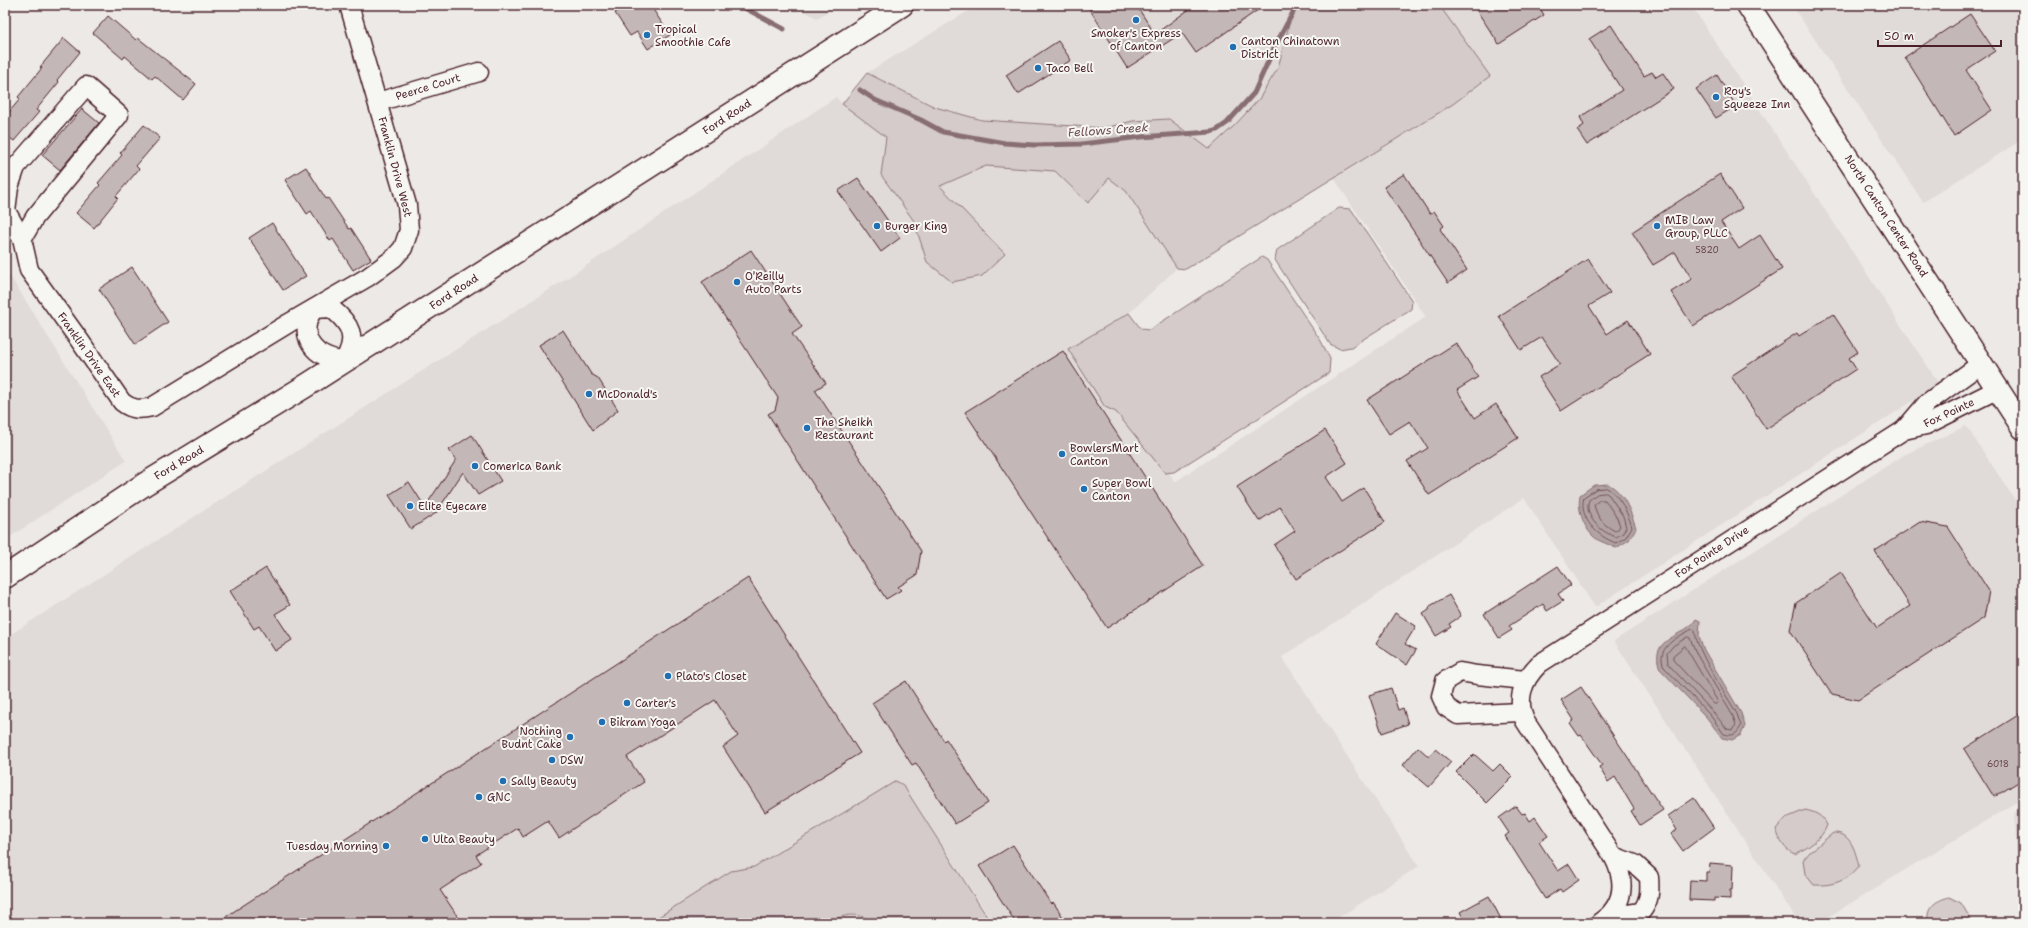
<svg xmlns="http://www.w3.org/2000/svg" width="2028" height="928" viewBox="0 0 2028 928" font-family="'Shantell Sans',sans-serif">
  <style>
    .built { fill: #e0dad8 }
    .green { fill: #d4cbca; stroke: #8f757a }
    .water { fill: #b1a2a3; stroke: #886e73 }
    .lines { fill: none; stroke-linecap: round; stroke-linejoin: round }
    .shore { stroke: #73535b; stroke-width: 1 }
    .stream { stroke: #886e73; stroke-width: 5 }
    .building { fill: #c4b7b7; stroke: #4a1f2b }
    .minor-casing { stroke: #4a1f2b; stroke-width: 21 }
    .major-casing { stroke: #4a1f2b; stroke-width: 25 }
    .minor { stroke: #f6f6f2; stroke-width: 18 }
    .major { stroke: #f6f6f2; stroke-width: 22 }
    .poi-dot { fill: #1f6fb2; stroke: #f6f6f2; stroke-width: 1.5 }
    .labels { text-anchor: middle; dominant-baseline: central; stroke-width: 4; stroke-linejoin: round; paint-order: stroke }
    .number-label { font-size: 9px; fill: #68454e }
    .poi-label { font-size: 11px; fill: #4a1f2b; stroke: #f6f6f2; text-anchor: start }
    .street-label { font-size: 11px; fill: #4a1f2b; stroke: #f6f6f2 }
    .water-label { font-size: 12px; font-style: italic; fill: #6e4d55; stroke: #f6f6f2 }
  </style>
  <rect width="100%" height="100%" fill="#ece9e6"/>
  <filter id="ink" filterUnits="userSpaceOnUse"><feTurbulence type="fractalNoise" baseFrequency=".025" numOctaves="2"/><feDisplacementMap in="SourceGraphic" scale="8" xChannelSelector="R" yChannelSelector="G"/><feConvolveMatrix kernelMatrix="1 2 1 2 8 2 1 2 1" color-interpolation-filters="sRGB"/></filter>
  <g filter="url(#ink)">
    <g class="built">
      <path d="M793,5H838L817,18Z"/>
      <path d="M978,5H1294L1278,68L1259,99L1235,125L1209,149L1168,119L1133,121L1104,128L982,120L935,107L867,73Z"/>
      <path d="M1439,5H1691L1939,384L1595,607L1524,498L1282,657L1419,866L1330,923H993L903,785L762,870L649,923H11L5,914V638L577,272L836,97L842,104L886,137L881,175L914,221L927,262L1004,254L940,186L986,166L1055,171L1088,203L1109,178L1126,191L1177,268L1129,313L1082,341L1175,482L1426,317L1334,178L1453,104L1490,76Z"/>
      <path d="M1792,5H2023V139L1923,202Z"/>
      <path d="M5,268L126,461L5,540Z"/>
      <path d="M1966,426L2023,512V798L1818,923H1799L1614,641L1904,455Z"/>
      <path d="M2023,808V923H2022L2014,813Z"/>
    </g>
    <g class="green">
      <path d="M1294,5H1439L1490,76L1453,104L1186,269L1177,268L1126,191L1109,178L1088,203L1055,171L986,166L940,186L1005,254L982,276L952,282L927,262L914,221L881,175L886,137L842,104L867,73L935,107L982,120L1104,128L1133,121L1169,119L1209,149L1235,125L1259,99L1278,68Z"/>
      <path d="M1339,208L1351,209L1412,301L1411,309L1351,347L1340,349L1330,344L1275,260L1277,250Z"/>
      <path d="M1262,257L1267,260L1321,341L1330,359L1329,373L1174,472L1165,473L1116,412L1105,407L1068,349L1129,313L1141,329L1149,330Z"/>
      <path d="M896,781L903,785L991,923H875C860,912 844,913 828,923H649L731,871L754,867Z"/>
      <path d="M1805,810C1815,812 1822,815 1827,825C1823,838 1808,848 1795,854C1784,850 1780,841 1776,829L1786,818Z"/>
      <path d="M1833,833C1851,832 1855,851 1859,866C1848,881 1832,886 1814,885L1805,874L1803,860L1810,852Z"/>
      <path d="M1949,897L1961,903L1973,923H1928C1926,907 1935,901 1949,897Z"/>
    </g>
    <g class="water">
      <path d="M1608,484C1624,492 1631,512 1636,528L1629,540L1616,548C1610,545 1604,543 1598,540C1584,531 1577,510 1580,495L1594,485Z"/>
      <path d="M1696,619L1700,621L1699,636L1704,650L1741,713L1745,726L1741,735L1732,740L1722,738L1707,718L1660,669C1648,637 1684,638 1696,619Z"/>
    </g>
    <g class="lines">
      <g class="shore">
        <path d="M1607,488C1620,495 1628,514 1632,527L1626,537L1616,543C1598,537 1578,518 1584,497L1596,489Z"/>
        <path d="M1606,493L1609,495L1623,516L1626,527L1623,533L1616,537C1602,533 1583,516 1589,500L1597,494Z"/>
        <path d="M1600,500H1605L1617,518L1620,526L1618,529L1615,531C1603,525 1597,517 1594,505Z"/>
        <path d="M1692,629L1695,630C1695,650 1726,694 1737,714L1741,726C1737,734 1733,737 1724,734L1710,715L1664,667C1655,647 1678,637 1692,629Z"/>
        <path d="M1688,637L1690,638L1697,655L1733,716L1736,725L1732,730L1727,729L1713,712L1668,664L1667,653L1673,646Z"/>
        <path d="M1685,646L1718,702L1717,704H1714L1673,660V656Z"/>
      </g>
      <g class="stream">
        <path d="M739,5L784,29"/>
        <path d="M860,90L875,100L921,120L943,132L1005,143L1035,145L1081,144L1141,137L1211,132L1217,130L1227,123L1254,93L1275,46L1297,5"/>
      </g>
    </g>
    <g class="building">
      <path d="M627,5H650L670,35L648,49L637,32L630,36L615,13Z"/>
      <path d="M1087,5H1136L1155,34L1195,5H1265L1196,53L1182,33L1127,68Z"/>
      <path d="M1473,5H1538L1544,15L1499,44Z"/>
      <path d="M1970,14L1995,51L1966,70L1992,110L1954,136L1905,57Z"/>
      <path d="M108,16L136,40L138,38L196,84L183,100L155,76L152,79L125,56L123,59L93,33Z"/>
      <path d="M1611,25L1644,76L1652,72L1656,77L1663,73L1674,89L1587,145L1577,130L1584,125L1580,117L1622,90L1589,39Z"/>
      <path d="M64,38L80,52L57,80L59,82L36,110L39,112L14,141L5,134V117L20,99L18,97L42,68L40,67Z"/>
      <path d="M1058,41L1071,60L1018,94L1006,75Z"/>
      <path d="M1717,75L1736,106L1716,118L1696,89Z"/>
      <path d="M82,109L99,123L60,170L42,155Z"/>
      <path d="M144,125L160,138L136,166L139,169L116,196L118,198L94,228L76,213L100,185L98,183L122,155L120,153Z"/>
      <path d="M306,167L326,199L328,198L349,229L351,228L371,259L353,270L333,239L330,241L311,211L307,214L285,180Z"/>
      <path d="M1404,174L1430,214L1434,211L1444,226L1440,229L1467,270L1448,283L1384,187Z"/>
      <path d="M1720,174L1742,208L1721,222L1739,249L1760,235L1782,269L1693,326L1671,292L1692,279L1675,252L1653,265L1632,232Z"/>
      <path d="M858,178L900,238L881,252L838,191Z"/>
      <path d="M272,223L306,276L283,290L249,238Z"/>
      <path d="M751,250L802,327L792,334L826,383L815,390L921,551L917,575L898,587L901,590L886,599L768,414L775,410L778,398L702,282Z"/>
      <path d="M1588,259L1610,293L1589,306L1607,334L1628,320L1650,354L1561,411L1539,377L1560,364L1542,337L1521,350L1499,316Z"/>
      <path d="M132,267L168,322L135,344L99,289Z"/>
      <path d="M1833,314L1858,352L1849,358L1856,369L1766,429L1731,376L1797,333L1799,336Z"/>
      <path d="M563,330L591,374L598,378L618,410L593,430L539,345Z"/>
      <path d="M1456,343L1478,377L1457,390L1475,418L1496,404L1518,438L1429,495L1407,461L1428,448L1410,421L1389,434L1367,400Z"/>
      <path d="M1063,351L1203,566L1107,628L965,412Z"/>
      <path d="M1325,430L1347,463L1326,477L1342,502L1364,488L1385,522L1296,579L1274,545L1295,531L1280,507L1259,521L1237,487Z"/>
      <path d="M472,435L501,481L478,495L463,472L436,513L411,529L389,495L409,482L425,507L456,460L449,450Z"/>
      <path d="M1920,522L1948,527L1989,591L1984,618L1858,700L1832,694L1790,630L1796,603L1841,573L1877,628L1910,606L1875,551Z"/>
      <path d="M1558,566L1571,585L1558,594L1563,601L1547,611L1543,604L1509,626L1512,630L1499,638L1484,614Z"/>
      <path d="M266,568L290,605L275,614L292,640L275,651L259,626L254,629L230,591Z"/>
      <path d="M748,578L860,753L765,812L723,747L738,736L715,700L627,757L644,782L598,812L559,838L548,821L523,837L518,828L476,855L481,863L440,890L462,923H216Z"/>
      <path d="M1449,595L1461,616L1449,624L1451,627L1436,636L1423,614L1429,610L1430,606Z"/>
      <path d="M1395,613L1416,626L1405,644L1416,650L1407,665L1376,644Z"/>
      <path d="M906,681L944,741L946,739L988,803L955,824L916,763L912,765L872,703Z"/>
      <path d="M1581,687L1663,810L1640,825L1631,811L1634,809L1615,777L1608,782L1599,767L1602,765L1581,735L1579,736L1570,723L1574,720L1561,700Z"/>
      <path d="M1391,688L1398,710L1403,708L1408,724L1382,733L1369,695Z"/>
      <path d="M2023,712V779L1994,797L1964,749Z"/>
      <path d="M1418,747L1429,757L1435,749L1451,762L1429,787L1403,765Z"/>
      <path d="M1474,754L1493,771L1500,764L1513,777L1487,803L1456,772Z"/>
      <path d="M1694,798L1714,828L1683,851L1671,834L1677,830L1668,816Z"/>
      <path d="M1516,806L1522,814L1525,813L1530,821L1535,817L1548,836L1539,842L1558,871L1569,864L1579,880L1562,892L1560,889L1545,899L1505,836L1509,833L1499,818Z"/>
      <path d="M1013,845L1051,904L1053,902L1067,923H1016L979,866Z"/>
      <path d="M1710,863L1733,865L1732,890H1730V899L1714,898V901L1689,900L1690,880L1706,881V872H1709Z"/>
      <path d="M1489,896L1503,923H1466L1460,912Z"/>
    </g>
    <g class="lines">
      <defs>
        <g id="minor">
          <path d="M86,86L119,115L35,217L22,239L6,211L9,187L16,167Z"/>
          <path d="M378,102L479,72"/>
          <path d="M22,239L29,270L80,341L122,402C132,410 140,410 152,407L289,323L368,277L394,258L403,248L409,230L407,205L349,5"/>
          <path d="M331,308C351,324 358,337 344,361C315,360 295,335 314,309Z"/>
          <path d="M1982,363L1927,403L1904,430L1926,425L1998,389"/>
          <path d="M1521,712L1458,715L1446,707L1441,696L1445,681L1460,672L1477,675L1525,680"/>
          <path d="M1613,856L1635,864L1649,877C1650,891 1650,901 1641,912L1628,914L1613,911"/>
          <path d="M1599,923C1625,906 1627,882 1613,856L1525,721C1516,699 1522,681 1539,664L1904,430"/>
        </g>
        <g id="major">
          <path d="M1748,5L2023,428"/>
          <path d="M5,577L145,484L304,387L902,5"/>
        </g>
      </defs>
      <use href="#minor" class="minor-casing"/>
      <use href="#major" class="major-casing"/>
      <use href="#minor" class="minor"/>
      <use href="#major" class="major"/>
    </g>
  </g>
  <g class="poi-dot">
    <circle cx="1136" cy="20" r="4"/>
    <circle cx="647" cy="35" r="4"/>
    <circle cx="1233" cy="47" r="4"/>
    <circle cx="1038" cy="68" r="4"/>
    <circle cx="1716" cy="97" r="4"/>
    <circle cx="877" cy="226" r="4"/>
    <circle cx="1657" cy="226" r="4"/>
    <circle cx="737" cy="282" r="4"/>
    <circle cx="589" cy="394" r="4"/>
    <circle cx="807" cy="428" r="4"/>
    <circle cx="1062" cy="454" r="4"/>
    <circle cx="475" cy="466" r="4"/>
    <circle cx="1084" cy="489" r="4"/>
    <circle cx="410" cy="506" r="4"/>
    <circle cx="668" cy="676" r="4"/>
    <circle cx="627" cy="703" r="4"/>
    <circle cx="602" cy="722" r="4"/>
    <circle cx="570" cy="737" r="4"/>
    <circle cx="552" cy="760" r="4"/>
    <circle cx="503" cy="781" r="4"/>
    <circle cx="479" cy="797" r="4"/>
    <circle cx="425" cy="839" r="4"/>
    <circle cx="386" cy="846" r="4"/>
  </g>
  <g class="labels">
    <g class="number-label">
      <text x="1707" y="250">5820</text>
      <text x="1998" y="764">6018</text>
    </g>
    <g class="poi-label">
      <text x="655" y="29">Tropical<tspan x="655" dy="13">Smoothie Cafe</tspan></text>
      <text x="1136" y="33" text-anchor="middle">Smoker's Express<tspan x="1136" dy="13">of Canton</tspan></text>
      <text x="1241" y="41">Canton Chinatown<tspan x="1241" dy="13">District</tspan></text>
      <text x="1046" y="68">Taco Bell</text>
      <text x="1724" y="91">Roy's<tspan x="1724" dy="13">Squeeze Inn</tspan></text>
      <text x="1665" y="220">MIB Law<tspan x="1665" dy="13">Group, PLLC</tspan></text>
      <text x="885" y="226">Burger King</text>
      <text x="745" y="276">O'Reilly<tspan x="745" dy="13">Auto Parts</tspan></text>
      <text x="597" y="394">McDonald's</text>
      <text x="815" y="422">The Sheikh<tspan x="815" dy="13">Restaurant</tspan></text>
      <text x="1070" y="448">BowlersMart<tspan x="1070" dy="13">Canton</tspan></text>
      <text x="483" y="466">Comerica Bank</text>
      <text x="1092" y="483">Super Bowl<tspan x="1092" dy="13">Canton</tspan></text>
      <text x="418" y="506">Elite Eyecare</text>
      <text x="676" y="676">Plato's Closet</text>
      <text x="635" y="703">Carter's</text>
      <text x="610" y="722">Bikram Yoga</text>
      <text x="562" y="731" text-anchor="end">Nothing<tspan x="562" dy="13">Budnt Cake</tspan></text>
      <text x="560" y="760">DSW</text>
      <text x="511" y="781">Sally Beauty</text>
      <text x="487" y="797">GNC</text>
      <text x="433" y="839">Ulta Beauty</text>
      <text x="378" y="846" text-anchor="end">Tuesday Morning</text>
    </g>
    <g class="street-label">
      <text transform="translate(428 87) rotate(-17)">Peerce Court</text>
      <text transform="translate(727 117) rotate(-33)">Ford Road</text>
      <text transform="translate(395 167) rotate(75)">Franklin Drive West</text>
      <text transform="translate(1886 216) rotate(57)">North Canton Center Road</text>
      <text transform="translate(454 292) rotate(-33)">Ford Road</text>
      <text transform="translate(89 355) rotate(55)">Franklin Drive East</text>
      <text transform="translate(1949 413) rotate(-25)">Fox Pointe</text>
      <text transform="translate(179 463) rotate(-31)">Ford Road</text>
      <text transform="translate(1712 552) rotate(-33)">Fox Pointe Drive</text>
    </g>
    <g class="water-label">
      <text transform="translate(1108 130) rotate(-4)">Fellows Creek</text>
    </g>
  </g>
  <rect width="2028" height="928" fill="none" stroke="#f6f6f2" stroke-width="20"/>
  <rect x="10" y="10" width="2008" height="908" fill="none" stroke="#4a1f2b" stroke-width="1.5" filter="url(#ink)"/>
  <path d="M1878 40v6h123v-6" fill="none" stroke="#4a1f2b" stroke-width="2"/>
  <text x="1884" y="40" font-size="12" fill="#4a1f2b" stroke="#f6f6f2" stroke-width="3" paint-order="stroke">50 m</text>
</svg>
